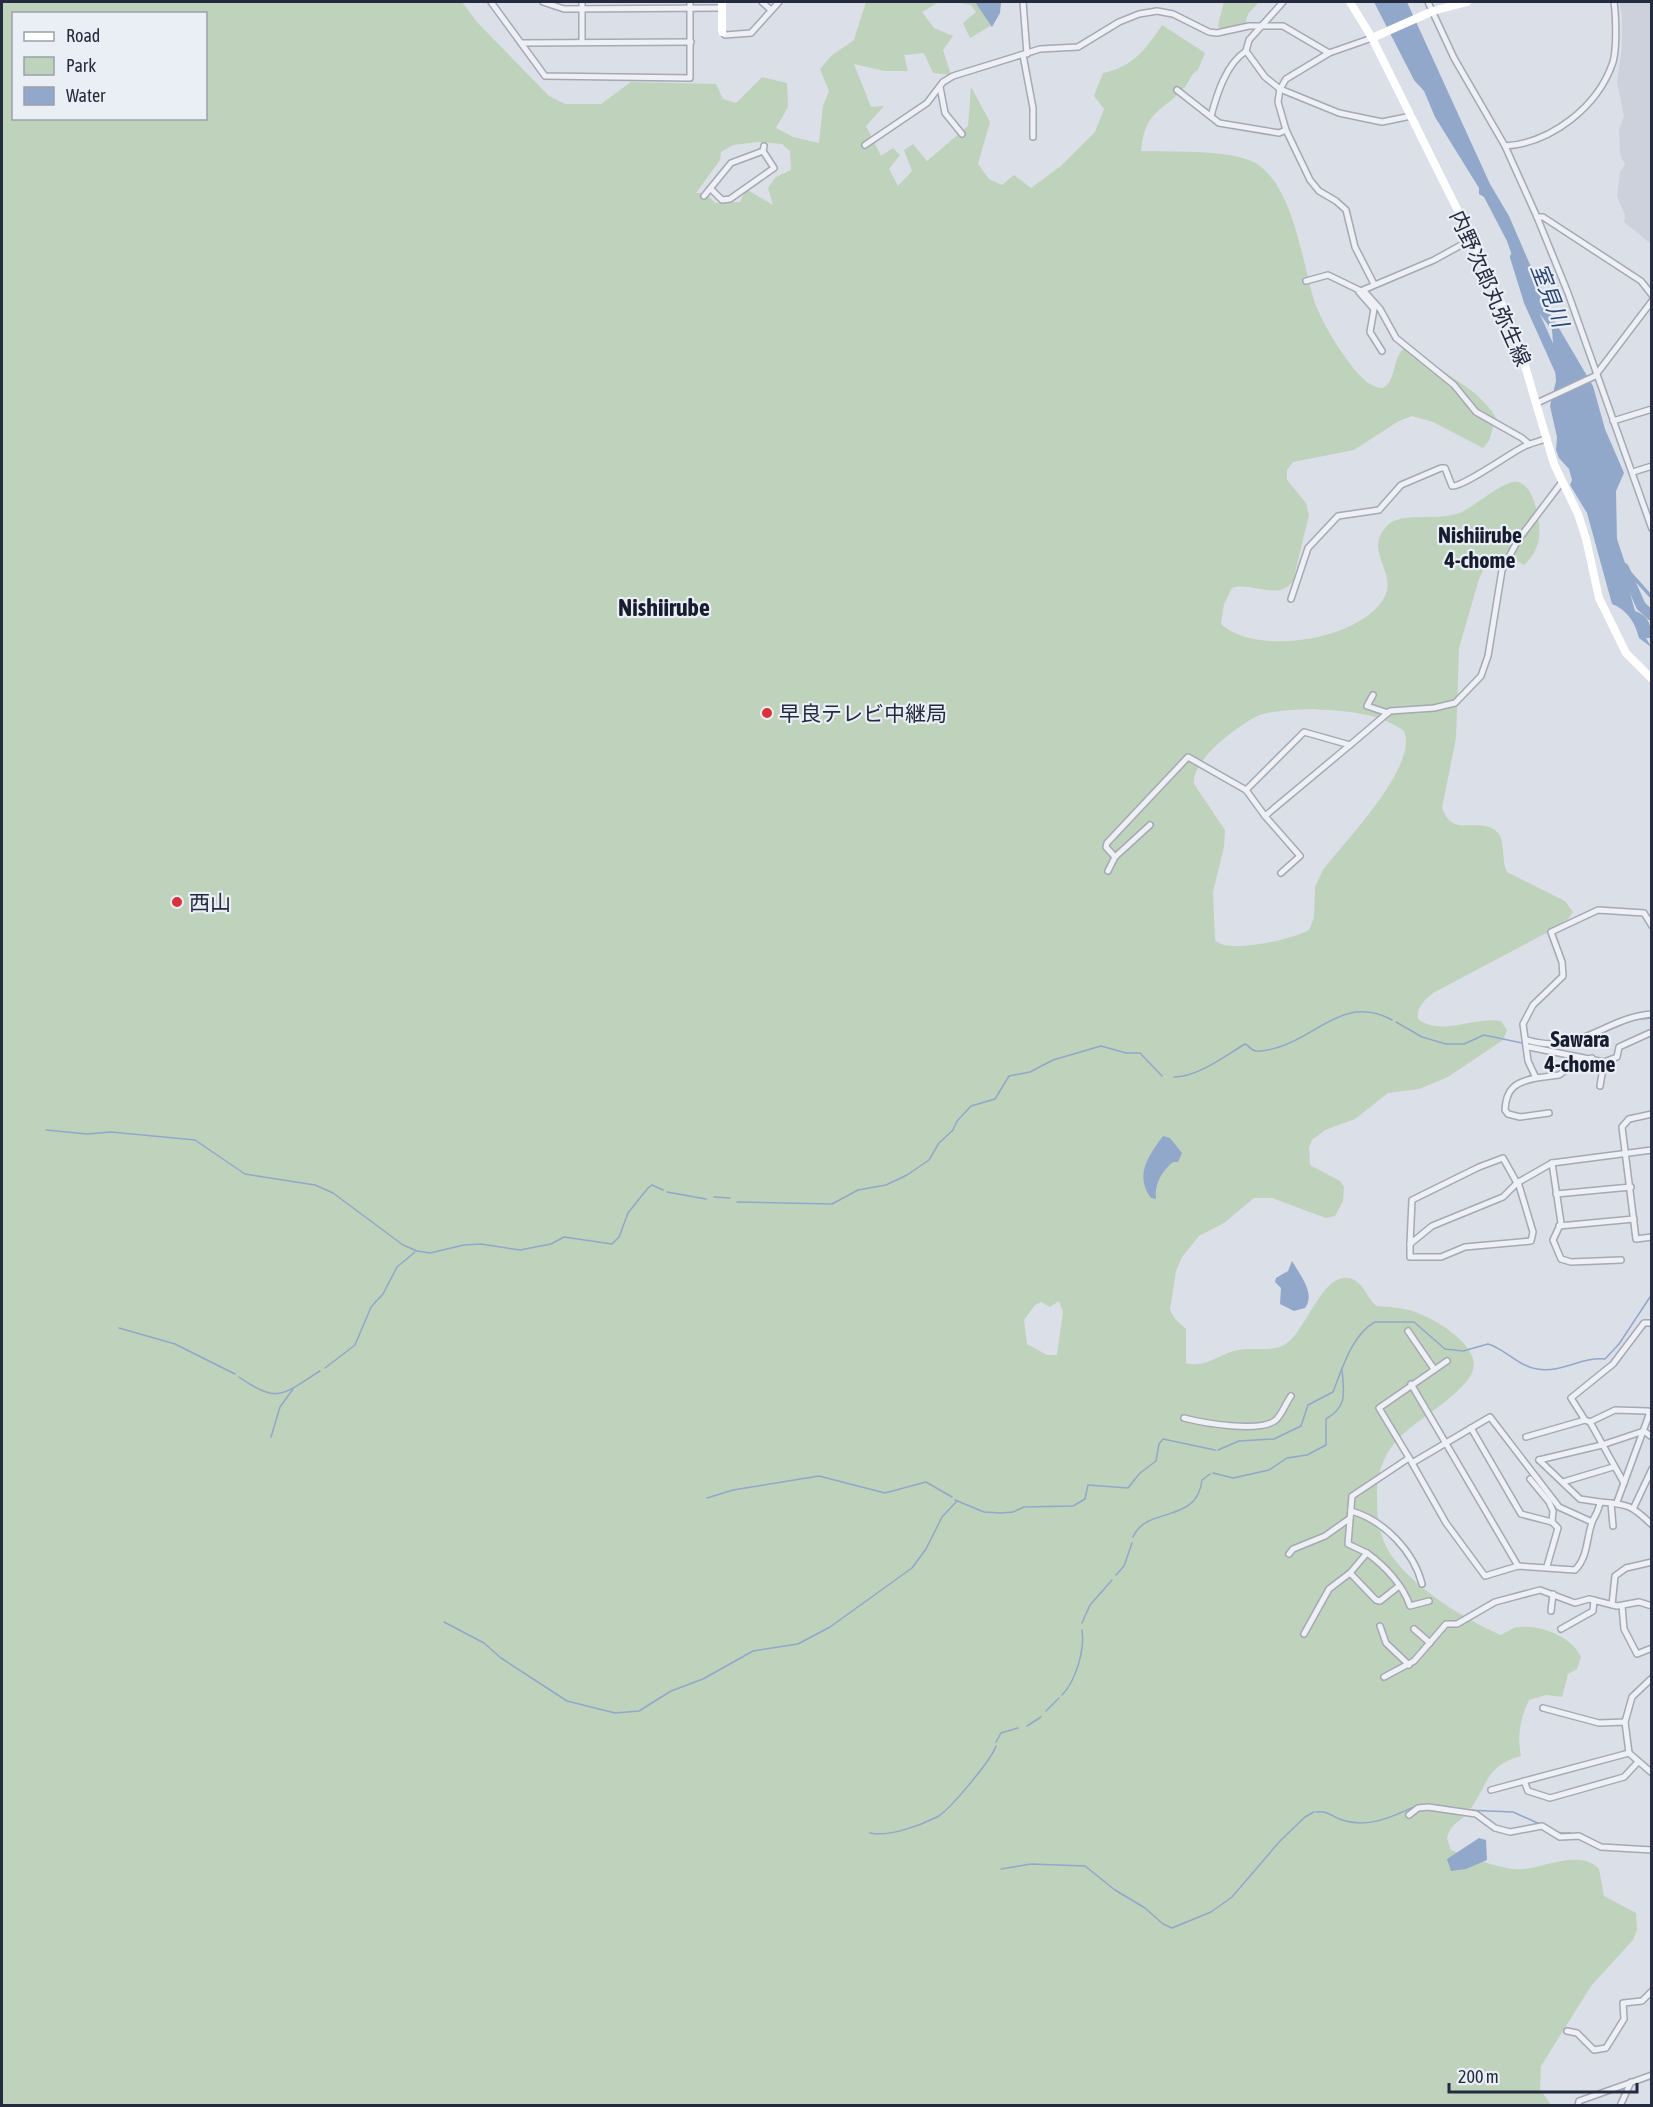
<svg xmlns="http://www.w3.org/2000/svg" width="1653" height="2107" viewBox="0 0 1653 2107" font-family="'Asap Condensed','Noto Sans JP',sans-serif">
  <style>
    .built { fill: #cdd1dc }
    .green { fill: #bfd2bb; fill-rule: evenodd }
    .water { fill: #92a8cb }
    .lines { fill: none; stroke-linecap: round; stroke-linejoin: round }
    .stream { stroke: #92a8cb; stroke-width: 1.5 }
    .river { stroke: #92a8cb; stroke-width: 10 }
    .street-casing { stroke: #a4a9b4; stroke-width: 8 }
    .street { stroke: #eef0f5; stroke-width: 5 }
    .secondary { stroke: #fff; stroke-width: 8 }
    .poi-dot { fill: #da323c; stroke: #eaeef5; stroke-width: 2 }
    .labels { text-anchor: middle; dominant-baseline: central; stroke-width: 4.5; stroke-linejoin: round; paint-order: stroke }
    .street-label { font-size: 21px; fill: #242b3e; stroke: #eaeef5 }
    .poi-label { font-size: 21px; fill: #242b3e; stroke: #eaeef5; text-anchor: start }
    .water-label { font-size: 22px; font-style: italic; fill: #2b4575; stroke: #eaeef5 }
    .neighbourhood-label { font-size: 22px; font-weight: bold; fill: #171c2f; stroke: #eaeef5 }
    .quarter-label { font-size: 24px; font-weight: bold; fill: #171c2f; stroke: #eaeef5 }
  </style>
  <rect width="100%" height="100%" fill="#dbdfe7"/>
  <path class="built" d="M1619,2H1651V244L1624,222L1625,215L1617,196L1620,172L1625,165L1620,154L1619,130L1624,116L1617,82L1622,46V16Z"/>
  <g class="green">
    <path d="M2,2H462L476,21L549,96L565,104H601L631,82L716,84L723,99L736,103L762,77L787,83L788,107L776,128L793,137L819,143L823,106L829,91L820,69L831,56L854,40L866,2H939L922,12L934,28L953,36L943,50L951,75L933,73L924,53L904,55L908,71H885L854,64L871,107L884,106L866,126L881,156L893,148L900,155L889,169L898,186L912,171L904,150L913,144L927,161L968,126L971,87L990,122L978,164L989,179L1002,185L1014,175L1031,188L1061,166L1095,132L1104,109L1094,96L1103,73C1133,67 1146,49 1162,25L1205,53L1198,70C1190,74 1190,82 1184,88C1160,114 1145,110 1141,151C1170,152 1218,150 1246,159C1294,174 1302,267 1316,306C1325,328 1340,351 1354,369C1362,378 1371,388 1383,388C1397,379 1392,359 1404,348H1411L1476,394L1492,411L1496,418L1489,441L1483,448L1433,422L1412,416L1399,421L1354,450L1293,462L1287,470V480L1306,503L1309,515L1293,581C1278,602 1252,581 1232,588L1224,604L1221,624C1256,657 1363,640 1385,596C1397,570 1361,550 1389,524C1403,512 1439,521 1459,513C1474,508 1505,478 1518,482C1533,486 1537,511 1539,524C1541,541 1536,554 1524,565L1505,554L1493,555L1487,562L1479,579L1459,648L1456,738L1442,808C1453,839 1477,816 1496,831C1506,838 1501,861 1507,872L1565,901L1573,912L1568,919L1550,931L1433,993C1425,1000 1416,1007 1418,1019C1441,1037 1475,1016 1501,1021L1507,1030L1503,1040L1448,1077L1419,1089L1388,1093L1355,1119L1325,1130L1312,1140L1309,1147L1310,1165L1340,1181L1344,1187L1343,1201L1335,1216L1326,1218L1272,1198H1254L1224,1223L1199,1236L1182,1257L1176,1271L1170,1310L1175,1319L1186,1329V1363C1205,1369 1221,1353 1238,1350C1253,1347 1270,1352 1284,1345C1307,1334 1324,1262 1356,1281C1364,1286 1368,1299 1376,1306C1388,1307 1400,1307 1412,1311C1431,1316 1481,1345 1473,1370C1467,1392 1414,1421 1397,1440C1382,1457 1376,1477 1377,1499C1377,1513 1378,1526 1383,1539C1397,1579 1464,1619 1501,1635C1507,1632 1513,1627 1519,1627C1542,1625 1572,1637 1581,1657L1577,1669L1568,1674L1562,1697L1546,1695L1529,1700C1520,1719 1517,1736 1521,1756C1485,1766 1489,1784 1469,1811C1460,1823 1450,1823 1447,1839L1451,1850C1470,1857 1503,1871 1523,1869C1545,1867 1581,1849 1599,1869L1604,1896L1636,1913L1637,1930L1633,1940L1591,1986L1541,2066L1540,2089L1551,2105L2,2106ZM14,14H206V118H14ZM758,142L782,144L790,151L791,170L776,177L768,188L773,205L746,189L740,202L715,203L706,193H696L720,160L721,152L733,145ZM1310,709C1342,711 1377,711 1404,731C1419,766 1344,842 1323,870L1315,887L1314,918L1309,930C1293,939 1227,955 1215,940L1213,892L1224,847L1225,830L1194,784C1190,761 1243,720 1263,714C1277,710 1295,710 1310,709ZM1059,1301L1063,1312L1057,1355H1047L1027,1344L1024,1320L1035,1305L1041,1302L1050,1307Z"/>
    <path d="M954,2H981L992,25L970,38L963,23L976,12L971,5Z"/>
    <path d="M1224,2H1259L1248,14L1245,24L1220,30L1218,25Z"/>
  </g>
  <g class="water">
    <path d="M975,2H1001L1000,13L992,27Z"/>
    <path d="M1374,2H1407L1490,184L1509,216L1531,267L1542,283L1540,296L1593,386L1605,429L1624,473L1616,491L1617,539L1626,566L1651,594V599L1631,577L1626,579L1635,611C1649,616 1651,624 1651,638H1646L1651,647L1639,638C1635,622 1627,610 1612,604L1587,513L1570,485L1572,480L1569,469L1559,458L1556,450L1557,437L1550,406L1556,381L1552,330L1533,305L1522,271L1516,267L1507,241L1484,197L1479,194V188L1435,117L1424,91L1414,80Z"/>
    <path d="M1163,1136L1170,1138L1182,1153L1178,1162H1173C1162,1171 1154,1184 1156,1199L1151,1198C1134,1175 1149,1155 1163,1136Z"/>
    <path d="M1292,1261C1300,1275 1316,1294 1305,1308L1294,1311L1280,1304L1281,1288L1275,1282L1276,1278L1288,1271Z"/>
    <path d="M1479,1838L1486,1840L1487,1860L1466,1869L1451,1871L1447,1859Z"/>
  </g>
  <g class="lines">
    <g class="stream">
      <path d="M1396,1022L1422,1037L1446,1044H1464L1484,1035L1522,1043"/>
      <path d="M1545,1048L1572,1046L1632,1020L1652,1018"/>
      <path d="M1174,1077C1198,1077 1225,1056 1245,1044C1250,1046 1250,1050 1256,1051C1265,1052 1272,1049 1279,1047C1320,1034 1345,995 1392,1020"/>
      <path d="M46,1130L87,1134L111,1132L195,1140L245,1174L315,1185L333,1193L403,1245L417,1251L430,1253L464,1245L481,1244L520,1250L551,1244L564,1237L612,1244L619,1237L628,1213L648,1188L652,1185L663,1190"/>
      <path d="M667,1192L706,1199"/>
      <path d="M714,1197L730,1198"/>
      <path d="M737,1202L832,1204L858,1190L886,1185L907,1175L929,1160L939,1143L953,1130L957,1121L971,1106L995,1099L1009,1076L1030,1072L1053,1060L1101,1046L1126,1053H1140L1162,1076"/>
      <path d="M119,1328L175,1344L235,1374"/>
      <path d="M325,1368L355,1345L371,1307L383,1294L397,1267L415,1252"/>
      <path d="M239,1377C278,1405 283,1394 320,1371"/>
      <path d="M271,1437L280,1407L293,1389"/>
      <path d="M1218,1450L1239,1441L1274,1439L1301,1426L1308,1405L1333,1392C1342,1369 1352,1334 1375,1322H1414L1445,1349L1463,1351L1488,1344C1505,1349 1520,1367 1537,1369C1564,1373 1579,1357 1605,1359L1619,1344L1652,1294"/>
      <path d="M1213,1473L1233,1478L1269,1470L1287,1458L1307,1455L1326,1445V1419C1348,1406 1344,1393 1342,1370"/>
      <path d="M707,1498L733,1490L819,1476L885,1493L926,1482L952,1497"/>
      <path d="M955,1500L984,1512L1001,1513L1013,1512L1024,1507L1073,1506L1085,1499L1088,1485L1128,1488L1140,1473L1156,1461L1159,1444L1163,1439L1215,1450"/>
      <path d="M1133,1537C1147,1505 1197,1525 1202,1480L1210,1474"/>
      <path d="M1116,1575L1124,1566L1132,1543"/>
      <path d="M444,1622L484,1643L501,1658L567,1701L615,1713L639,1711L671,1691L703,1679L753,1651L798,1644L830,1627L912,1568L926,1549L942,1517L957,1501"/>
      <path d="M1082,1623L1090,1605L1112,1580"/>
      <path d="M1062,1695C1076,1681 1085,1649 1082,1630"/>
      <path d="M1046,1711L1059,1698"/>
      <path d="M1027,1726L1041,1717"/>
      <path d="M996,1742L1001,1733L1018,1728"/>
      <path d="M1466,1810L1513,1812L1560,1833H1570"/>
      <path d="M1316,1812C1328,1810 1332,1817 1342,1820C1369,1829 1394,1816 1418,1805H1426"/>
      <path d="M870,1833C889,1837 919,1826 937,1817C949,1811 992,1759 996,1746"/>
      <path d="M1001,1869L1031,1864L1085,1866L1115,1890L1145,1908L1163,1924L1172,1928L1211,1912L1232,1897L1280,1841L1305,1817L1314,1812"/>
    </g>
    <g class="river">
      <path d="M1515,257L1529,302L1560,371"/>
      <path d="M1624,568L1641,606L1652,616"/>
    </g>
    <defs>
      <g id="street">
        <path d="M491,2L545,76L690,78V2"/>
        <path d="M543,2L564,9L722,8"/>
        <path d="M582,2V42"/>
        <path d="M762,2L771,10"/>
        <path d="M1023,2L1027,54"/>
        <path d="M1283,2L1249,40L1246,51L1265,77L1280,89L1339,113L1382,122L1411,116"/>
        <path d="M1428,2L1454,58L1505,146L1537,217L1568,293L1652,529"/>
        <path d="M722,32L725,35L751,33L779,2"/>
        <path d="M1372,38L1329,53L1286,79L1280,89L1278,102L1286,130L1310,180L1319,191L1336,201L1346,210L1355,247L1374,284"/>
        <path d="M521,43L691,42"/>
        <path d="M1023,55L1033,108V137"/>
        <path d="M940,87L945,113L962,134"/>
        <path d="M1177,90L1219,123L1279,133L1286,130"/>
        <path d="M1211,116C1217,94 1226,64 1246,51"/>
        <path d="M865,145L927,103L943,82L953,76L1040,49L1078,47L1119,22L1139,14L1157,11L1173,14L1209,32L1217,33L1249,26H1283L1329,53"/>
        <path d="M1505,146C1551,143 1598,107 1613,62C1617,48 1616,16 1614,2"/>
        <path d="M711,189L722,200L730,199L774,168L763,151"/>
        <path d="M704,196L731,163L763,151L764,146"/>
        <path d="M1537,217H1543L1641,281L1652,295"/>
        <path d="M1472,239L1434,260L1363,290L1380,309L1396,338L1454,385L1476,412L1522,438L1529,444"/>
        <path d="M1306,281L1328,275L1361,291"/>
        <path d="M1359,292L1374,309L1370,332L1382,351"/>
        <path d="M1537,403L1595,376L1652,301"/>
        <path d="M1613,421L1652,409"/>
        <path d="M1633,472L1652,466"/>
        <path d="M1291,599L1308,548L1338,516L1379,510L1401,485L1441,468H1445L1452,486C1463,487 1509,454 1523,447C1530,443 1538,442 1545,439"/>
        <path d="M1373,695L1367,706L1388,713"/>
        <path d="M1246,790L1265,816"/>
        <path d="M1115,857L1106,847L1107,843L1188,757L1246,790L1304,732L1350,745L1390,711L1434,708L1455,703L1481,676L1488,656L1502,570L1518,540L1562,482"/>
        <path d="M1108,871L1115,857L1150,825"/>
        <path d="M1281,873L1300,856L1265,816L1350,745"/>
        <path d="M1527,1040C1580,1056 1603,1018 1652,1014"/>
        <path d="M1529,1047L1604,1062L1617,1057L1619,1047L1652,1032"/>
        <path d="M1592,1058L1576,1063L1559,1075L1536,1078L1528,1061L1523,1024L1533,1005L1563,976L1562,962L1551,932L1598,910L1644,913L1652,926"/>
        <path d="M1536,1078C1516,1082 1506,1088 1505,1110L1508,1114L1520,1117L1549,1113"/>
        <path d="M1600,1086L1604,1062"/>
        <path d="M1652,1114L1629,1119L1622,1127L1636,1239L1652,1237"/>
        <path d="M1503,1158L1517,1183L1503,1197L1432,1226L1410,1244L1412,1200L1479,1167Z"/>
        <path d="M1552,1163L1561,1223L1553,1240L1561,1259L1571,1262L1621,1260"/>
        <path d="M1517,1183L1552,1163L1652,1150"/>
        <path d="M1556,1194L1631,1187"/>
        <path d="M1559,1226L1634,1219"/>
        <path d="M1410,1244V1257H1441L1465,1247L1531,1241L1533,1232L1518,1182"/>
        <path d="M1408,1331L1434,1369"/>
        <path d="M1411,1384L1518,1566"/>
        <path d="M1184,1418C1203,1423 1260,1433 1276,1420C1282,1414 1286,1403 1291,1396"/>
        <path d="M1590,1422L1615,1410L1648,1411L1649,1415L1617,1502"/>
        <path d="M1471,1428L1521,1514L1552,1522"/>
        <path d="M1644,1431L1652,1437"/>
        <path d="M1526,1437L1585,1420"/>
        <path d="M1539,1460L1602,1445L1644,1431"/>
        <path d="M1539,1460L1580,1499L1600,1502"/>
        <path d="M1411,1461L1379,1408L1447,1361"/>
        <path d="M1530,1479L1549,1502L1553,1511L1552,1522L1558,1528L1547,1566"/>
        <path d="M1563,1482L1613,1467"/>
        <path d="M1624,1483L1590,1422L1585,1420L1571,1398L1613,1364L1644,1323H1652"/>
        <path d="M1611,1503L1613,1526"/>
        <path d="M1634,1507L1652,1469"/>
        <path d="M1351,1511C1384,1520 1414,1552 1422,1584"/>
        <path d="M1592,1522L1559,1507L1490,1417L1412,1463L1446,1523L1485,1576L1518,1566L1575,1570C1589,1556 1586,1536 1593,1520C1596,1514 1599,1510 1600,1502C1627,1504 1632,1505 1652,1525"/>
        <path d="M1367,1553C1385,1566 1403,1585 1410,1606L1429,1601"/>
        <path d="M1289,1554L1293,1549L1325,1536L1349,1519"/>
        <path d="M1350,1573L1376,1600L1380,1601L1399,1586"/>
        <path d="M1612,1605L1615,1576L1626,1568L1652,1562"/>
        <path d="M1622,1606L1624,1629L1637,1654L1652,1648"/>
        <path d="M1551,1611L1553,1594"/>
        <path d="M1380,1626L1386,1643L1409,1665"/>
        <path d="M1414,1629L1430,1643"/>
        <path d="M1561,1629L1593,1611L1594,1600"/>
        <path d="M1304,1634L1329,1589L1350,1573L1367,1553L1348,1544L1352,1496L1409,1458"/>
        <path d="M1384,1677L1414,1661L1446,1624H1457L1495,1602L1540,1590L1575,1603L1589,1599L1617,1606L1639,1602L1652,1606"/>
        <path d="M1543,1708L1599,1723L1625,1722L1629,1753L1652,1773"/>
        <path d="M1625,1722L1632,1697L1652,1678"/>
        <path d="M1524,1781L1528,1791L1550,1798L1624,1777L1638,1762"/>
        <path d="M1491,1790L1629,1753"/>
        <path d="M1409,1815L1418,1808L1428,1807L1476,1814L1495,1828L1510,1832L1542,1826L1560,1837L1579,1836L1601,1847L1652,1850"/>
        <path d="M1567,2031L1577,2033L1594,2050L1606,2048L1624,2019L1623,2003L1642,2001L1652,1991"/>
        <path d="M1578,2106L1579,2101L1652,2075"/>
        <path d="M1620,2106L1631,2082"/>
      </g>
    </defs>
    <use href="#street" class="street-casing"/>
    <use href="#street" class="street"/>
    <g class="secondary">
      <path d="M1350,2L1372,38L1472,239L1517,339L1554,464L1578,514L1586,539L1599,598L1626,653L1652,679"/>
      <path d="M722,32V2"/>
      <path d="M1372,38L1433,11L1467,2"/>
    </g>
  </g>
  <g class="poi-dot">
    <circle cx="767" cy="713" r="6"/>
    <circle cx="177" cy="902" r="6"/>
  </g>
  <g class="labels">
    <g class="street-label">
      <text transform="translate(1491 288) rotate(66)">内野次郎丸弥生線</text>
    </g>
    <g class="poi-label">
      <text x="779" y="713">早良テレビ中継局</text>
      <text x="189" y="902">西山</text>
    </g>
    <g class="water-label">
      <text transform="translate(1550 295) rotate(69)">室見川</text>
    </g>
    <g class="neighbourhood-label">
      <text x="1480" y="535">Nishiirube<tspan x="1480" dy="25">4-chome</tspan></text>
      <text x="1580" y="1039">Sawara<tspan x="1580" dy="25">4-chome</tspan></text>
    </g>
    <g class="quarter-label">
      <text x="664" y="607">Nishiirube</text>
    </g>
  </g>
  <rect width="1653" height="2107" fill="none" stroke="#242b3e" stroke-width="6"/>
  <rect x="12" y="12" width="195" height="108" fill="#eaeef5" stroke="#9ba0ac" stroke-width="1.5"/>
  <rect x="24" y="32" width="30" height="9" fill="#ffffff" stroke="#9ba0ac" stroke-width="1.5"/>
  <text x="66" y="42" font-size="18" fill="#242b3e">Road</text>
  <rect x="24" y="57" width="30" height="18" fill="#bfd2bb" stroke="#9ba0ac" stroke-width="1.5"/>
  <text x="66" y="72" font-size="18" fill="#242b3e">Park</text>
  <rect x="24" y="87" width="30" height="18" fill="#92a8cb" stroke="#9ba0ac" stroke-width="1.5"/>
  <text x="66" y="102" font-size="18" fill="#242b3e">Water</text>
  <path d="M1449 2083v9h188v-9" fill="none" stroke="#242b3e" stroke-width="3"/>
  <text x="1458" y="2083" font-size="18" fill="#242b3e" stroke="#eaeef5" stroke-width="4.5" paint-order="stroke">200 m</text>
</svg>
